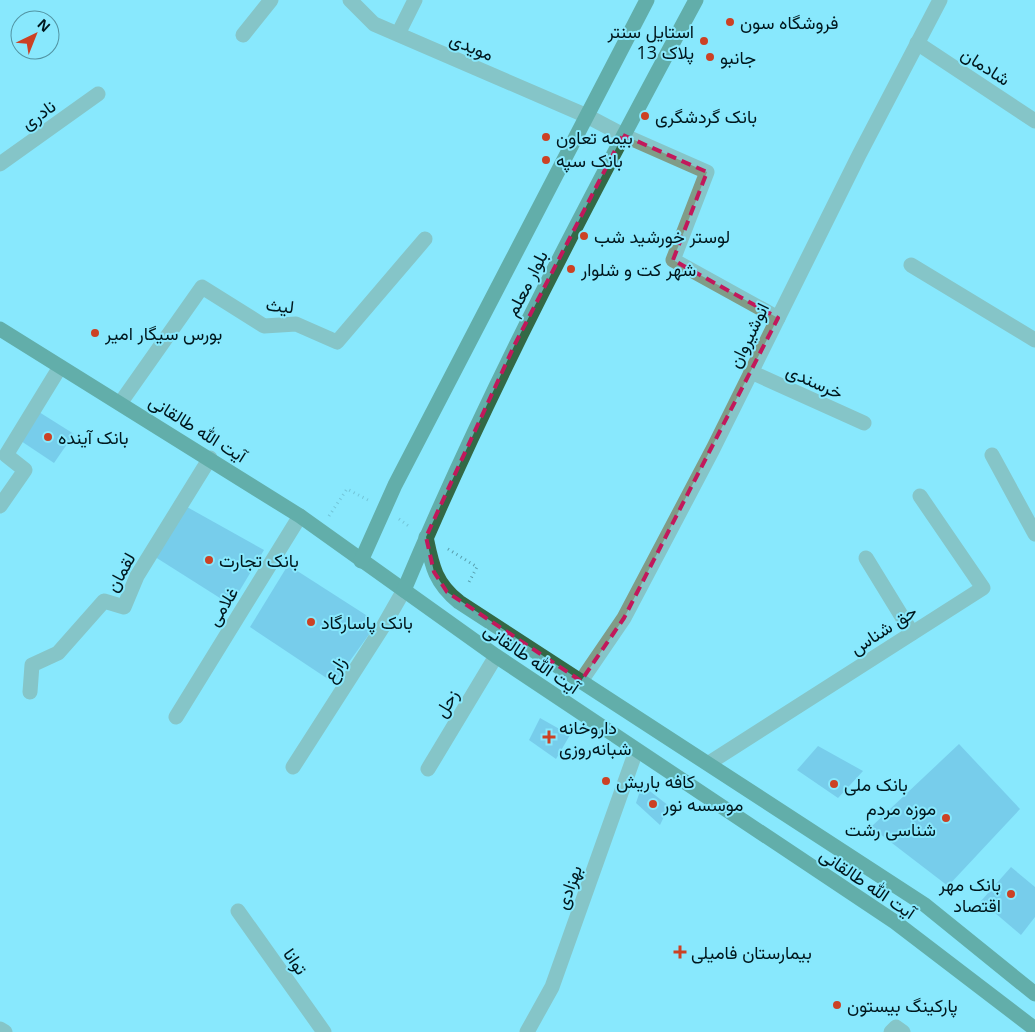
<svg xmlns="http://www.w3.org/2000/svg" width="1035" height="1032" viewBox="0 0 1035 1032" font-family="'Open Sans',Vazirmatn,sans-serif">
  <style>
    .building { fill: #62add6 }
    .lines { fill: none; stroke-linecap: round; stroke-linejoin: round }
    .path { stroke: #579dac; stroke-width: 3; stroke-dasharray: 1 4; stroke-linecap: butt }
    .minor { stroke: #809c87; stroke-width: 15 }
    .major { stroke: #336946; stroke-width: 15 }
    .marked { fill: none; stroke: #c2185b; stroke-width: 4; stroke-dasharray: 10 6; stroke-linejoin: round }
    .poi-dot { fill: #cc4124; stroke: #88e8fd; stroke-width: 2 }
    .labels { text-anchor: middle; dominant-baseline: central; stroke-width: 4; stroke-linejoin: round; paint-order: stroke }
    .poi-label { font-size: 18px; fill: #00171d; stroke: #88e8fd; text-anchor: start }
    .street-label { font-size: 18px; fill: #00171d; stroke: #88e8fd }
  </style>
  <rect width="100%" height="100%" fill="#88e8fd"/>
  <g class="building">
    <path d="M39,412L74,434L54,463L21,441Z"/>
    <path d="M187,507L264,550L231,605L152,555Z"/>
    <path d="M288,565L369,617L370,633L334,683L250,627Z"/>
    <path d="M540,718L570,735L556,759L529,740Z"/>
    <path d="M959,744L1020,809L948,886L871,827Z"/>
    <path d="M818,746L863,771L838,798L797,770Z"/>
    <path d="M642,785L669,806L660,825L636,803Z"/>
    <path d="M1011,867L1035,887V917L1021,935L981,901Z"/>
  </g>
  <g class="lines">
    <g class="path">
      <path d="M329,516L347,489L368,500"/>
      <path d="M399,519L410,527"/>
      <path d="M448,549L477,567L468,584"/>
    </g>
    <g class="minor">
      <path d="M350,0L374,24L587,116L623,135L707,172L673,260L778,318"/>
      <path d="M398,34L415,0"/>
      <path d="M243,35L271,0"/>
      <path d="M917,43L1035,121"/>
      <path d="M0,164L98,94"/>
      <path d="M911,265L1035,340"/>
      <path d="M751,372L864,423"/>
      <path d="M121,402L202,287L264,326L296,324L337,342L425,239"/>
      <path d="M992,455L1035,534"/>
      <path d="M0,506L25,470L6,455L60,367"/>
      <path d="M866,558L912,633"/>
      <path d="M581,681L624,618L713,449L859,155L940,0"/>
      <path d="M30,692L32,665L58,653L104,601L124,607L137,576L210,458"/>
      <path d="M176,717L300,516"/>
      <path d="M709,763L983,588L920,496"/>
      <path d="M293,767L384,625L404,590"/>
      <path d="M428,769L496,656"/>
      <path d="M238,911L324,1032"/>
      <path d="M0,1029L5,1032"/>
      <path d="M527,1032L552,987L636,751"/>
      <path d="M891,1032L896,1027L903,1032"/>
    </g>
    <g class="major">
      <path d="M0,329L300,516L496,656L895,922L1035,1029"/>
      <path d="M426,537C432,566 435,583 459,602L925,905L1035,994"/>
      <path d="M361,561L395,485L647,0"/>
      <path d="M404,590C489,387 592,193 696,0"/>
    </g>
  </g>
  <path d="M0 0H1035V1032H0ZM623,135L707,172L673,260L778,318L624,618L581,681L447,592L434,572L426,537L515,344Z" fill="#88e8fd" fill-opacity=".55" fill-rule="evenodd"/>
  <path class="marked" d="M623,135L707,172L673,260L778,318L624,618L581,681L447,592L434,572L426,537L515,344Z"/>
  <g class="poi-dot">
    <circle cx="730" cy="22" r="5"/>
    <circle cx="704" cy="41" r="5"/>
    <circle cx="710" cy="57" r="5"/>
    <circle cx="645" cy="116" r="5"/>
    <circle cx="546" cy="137" r="5"/>
    <circle cx="546" cy="160" r="5"/>
    <circle cx="584" cy="236" r="5"/>
    <circle cx="571" cy="269" r="5"/>
    <circle cx="95" cy="333" r="5"/>
    <circle cx="48" cy="437" r="5"/>
    <circle cx="209" cy="560" r="5"/>
    <circle cx="311" cy="622" r="5"/>
    <path d="M546.5 729.5h5v5h5v5h-5v5h-5v-5h-5v-5h5z"/>
    <circle cx="606" cy="781" r="5"/>
    <circle cx="834" cy="784" r="5"/>
    <circle cx="653" cy="804" r="5"/>
    <circle cx="946" cy="818" r="5"/>
    <circle cx="1011" cy="894" r="5"/>
    <path d="M677.5 944.5h5v5h5v5h-5v5h-5v-5h-5v-5h5z"/>
    <circle cx="837" cy="1005" r="5"/>
  </g>
  <g class="labels">
    <g class="poi-label">
      <text x="740" y="22">فروشگاه سون</text>
      <text x="694" y="31" text-anchor="end">استایل سنتر<tspan x="694" dy="21">پلاک 13</tspan></text>
      <text x="720" y="57">جانبو</text>
      <text x="655" y="116">بانک گردشگری</text>
      <text x="556" y="137">بیمه تعاون</text>
      <text x="556" y="160">بانک سپه</text>
      <text x="594" y="236">لوستر خورشید شب</text>
      <text x="581" y="269">شهر کت و شلوار</text>
      <text x="105" y="333">بورس سیگار امیر</text>
      <text x="58" y="437">بانک آینده</text>
      <text x="219" y="560">بانک تجارت</text>
      <text x="321" y="622">بانک پاسارگاد</text>
      <text x="559" y="727">داروخانه<tspan x="559" dy="21">شبانه‌روزی</tspan></text>
      <text x="616" y="781">کافه باریش</text>
      <text x="844" y="784">بانک ملی</text>
      <text x="663" y="804">موسسه نور</text>
      <text x="936" y="808" text-anchor="end">موزه مردم<tspan x="936" dy="21">شناسی رشت</tspan></text>
      <text x="1001" y="884" text-anchor="end">بانک مهر<tspan x="1001" dy="21">اقتصاد</tspan></text>
      <text x="691" y="952">بیمارستان فامیلی</text>
      <text x="847" y="1005">پارکینگ بیستون</text>
    </g>
    <g class="street-label">
      <text transform="translate(472 46) rotate(23)">مویدی</text>
      <text transform="translate(986 66) rotate(33)">شادمان</text>
      <text transform="translate(38 114) rotate(-35)">نادری</text>
      <text transform="translate(526 283) rotate(-63)">بلوار معلم</text>
      <text transform="translate(280 305) rotate(6)">لیث</text>
      <text transform="translate(748 335) rotate(-64)">انوشیروان</text>
      <text transform="translate(815 381) rotate(24)">خرسندی</text>
      <text transform="translate(198 428) rotate(32)">آیت الله طالقانی</text>
      <text transform="translate(120 572) rotate(-61)">لقمان</text>
      <text transform="translate(222 606) rotate(-58)">غلامی</text>
      <text transform="translate(883 629) rotate(-33)">حق شناس</text>
      <text transform="translate(532 658) rotate(34)">آیت الله طالقانی</text>
      <text transform="translate(334 669) rotate(-57)">زارع</text>
      <text transform="translate(446 703) rotate(-59)">زحل</text>
      <text transform="translate(868 883) rotate(34)">آیت الله طالقانی</text>
      <text transform="translate(568 887) rotate(-70)">بهزادی</text>
      <text transform="translate(296 961) rotate(55)">توانا</text>
    </g>
  </g>
  <g transform="translate(35 35) rotate(43)"><circle r="24" fill="#88e8fd" stroke="#5294a3"/>
  <path d="M0-4L9 19L0 12L-9 19Z" fill="#cc4124"/>
  <text y="-8" font-size="14" font-weight="bold" text-anchor="middle" fill="#00171d">N</text>
  </g>
</svg>
